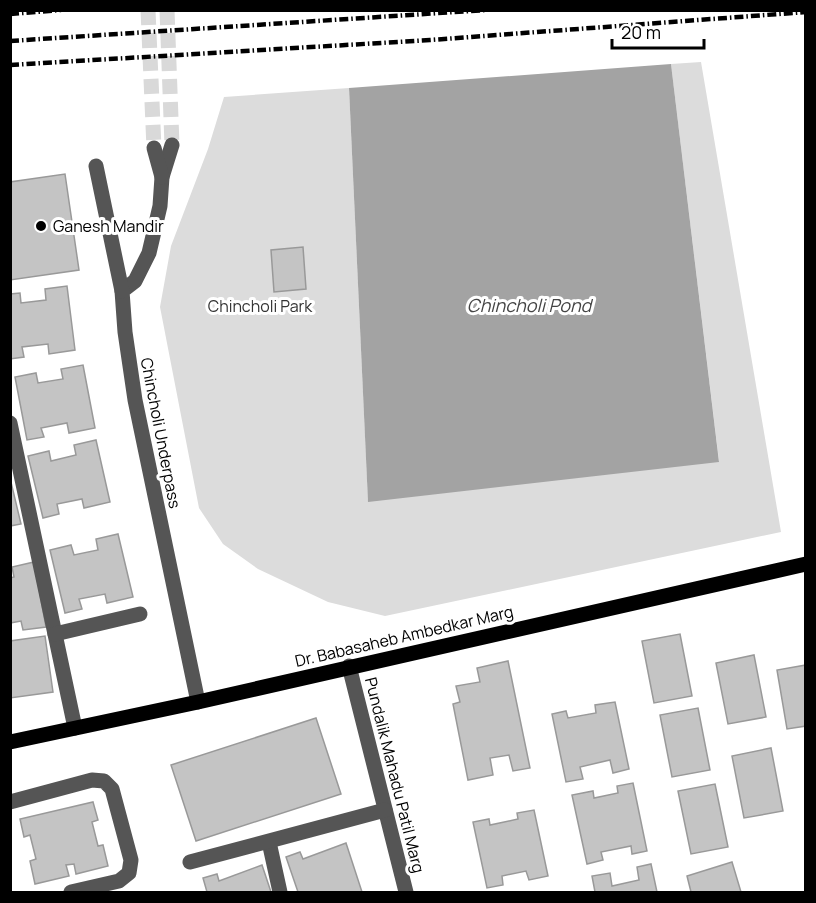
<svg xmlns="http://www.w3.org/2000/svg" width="816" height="903" viewBox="0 0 816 903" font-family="Manrope,sans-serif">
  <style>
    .green { fill: #dcdcdc }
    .water { fill: #a3a3a3 }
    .building { fill: #c4c4c4; stroke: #999; stroke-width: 1.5 }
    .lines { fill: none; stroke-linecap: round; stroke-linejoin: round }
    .minor-tunnel { stroke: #d9d9d9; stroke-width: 15; stroke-dasharray: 15 8; stroke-linecap: butt }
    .minor { stroke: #555; stroke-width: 15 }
    .major { stroke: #000; stroke-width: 15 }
    .rail { stroke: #000; stroke-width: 4.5; stroke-dasharray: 9 3 1.5 3; stroke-linecap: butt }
    .poi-dot { fill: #000; stroke: #fff; stroke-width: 2 }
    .labels { text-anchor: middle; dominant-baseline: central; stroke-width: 6; stroke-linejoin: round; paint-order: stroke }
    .poi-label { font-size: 16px; fill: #000; stroke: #fff; text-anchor: start }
    .park-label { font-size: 16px; fill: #333; stroke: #fff }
    .street-label { font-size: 16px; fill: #000; stroke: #fff }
    .water-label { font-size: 18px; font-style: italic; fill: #444; stroke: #fff }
  </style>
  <rect width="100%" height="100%" fill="#fff"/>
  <path class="green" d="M701,62L781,532L385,616L328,602L258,569L223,544L199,508L160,307L171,246L208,149L224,97L349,88L368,501L719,461L671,64Z"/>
  <path class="water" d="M671,64L719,462L368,502L349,88Z"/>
  <g class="building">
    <path d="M65,174L79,270L10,280V182Z"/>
    <path d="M303,247L306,289L274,292L271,250Z"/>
    <path d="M67,286L75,350L49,354L48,344L22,347L24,357L10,359V294L20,293L21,303L46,300L45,289Z"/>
    <path d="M83,365L95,428L69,433L67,423L41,428L44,437L27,440L15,377L36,373L38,383L63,379L61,369Z"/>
    <path d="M96,440L110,502L84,508L82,499L57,504L59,514L43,518L28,456L49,451L51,461L76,455L74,445Z"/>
    <path d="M10,478L21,524L10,526Z"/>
    <path d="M118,534L133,597L107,603L105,594L79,599L82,609L65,613L50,550L71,545L74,555L98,550L96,539Z"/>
    <path d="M34,562L46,627L23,630L21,621L10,623V578L14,577L12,567Z"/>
    <path d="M680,634L692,696L654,703L642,641Z"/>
    <path d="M45,636L53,692L10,698V641Z"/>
    <path d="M754,655L766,717L728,724L716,663Z"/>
    <path d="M508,661L530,768L513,771L509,755L490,758L493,775L468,780L453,704L460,702L456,686L480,682L477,668Z"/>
    <path d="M806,665V726L787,729L777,670Z"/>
    <path d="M615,702L629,769L613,773L610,760L580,767L583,779L566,782L552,714L566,711L568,718L596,713L595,705Z"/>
    <path d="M698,708L710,770L672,777L660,715Z"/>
    <path d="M316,718L341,794L196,841L171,765Z"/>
    <path d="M771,748L783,811L744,818L732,756Z"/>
    <path d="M633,783L647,851L632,854L631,846L601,852L603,860L587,864L572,795L593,791L594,798L618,793L617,786Z"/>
    <path d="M715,784L728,847L691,854L678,791Z"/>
    <path d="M93,802L98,820L92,822L98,846L103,845L108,866L76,874L74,864L66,865L69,876L35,884L30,861L36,859L30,835L24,837L20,819Z"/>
    <path d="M534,810L548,876L529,880L526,871L502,876L503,885L487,888L473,822L489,819L490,825L518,819L517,813Z"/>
    <path d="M346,843L362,892H298L286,857L300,852L303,859Z"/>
    <path d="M732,862L741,892H691L687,876Z"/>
    <path d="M651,864L657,892H595L592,876L610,873L612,886L639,880L637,867Z"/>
    <path d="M262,865L271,892H207L203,878L217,874L219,881Z"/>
  </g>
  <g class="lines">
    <g class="minor-tunnel">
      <path d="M148,10L154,148"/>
      <path d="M167,10L172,145"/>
    </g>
    <g class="minor">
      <path d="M172,145L162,177L160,206L149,253L135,281L122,291L125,332L135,400L198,702"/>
      <path d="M154,148L162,177"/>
      <path d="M96,166L122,291"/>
      <path d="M10,423L75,728"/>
      <path d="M55,634L140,614"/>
      <path d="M349,666L406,892"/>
      <path d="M10,802L92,780L104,781L112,789L131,860L129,873L119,881L71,892"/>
      <path d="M269,842L280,892"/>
      <path d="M190,862L385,810"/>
    </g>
    <path class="major" d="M10,742L198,702L806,564"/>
    <g class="rail">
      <path d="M10,14L61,10"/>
      <path d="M10,41L486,10"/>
      <path d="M10,65L430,40L806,12"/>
    </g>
  </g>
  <circle class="poi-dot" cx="41" cy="226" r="6"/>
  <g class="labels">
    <g class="poi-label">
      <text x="53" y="226">Ganesh Mandir</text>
    </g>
    <g class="park-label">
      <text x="260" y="306">Chincholi Park</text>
    </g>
    <g class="street-label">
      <text transform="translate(161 433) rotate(79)">Chincholi Underpass</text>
      <text transform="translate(404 636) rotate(-13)">Dr. Babasaheb Ambedkar Marg</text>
      <text transform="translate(395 775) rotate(76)">Pundalik Mahadu Patil Marg</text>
    </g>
    <g class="water-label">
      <text x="529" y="305">Chincholi Pond</text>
    </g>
  </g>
  <rect width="816" height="903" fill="none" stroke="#000000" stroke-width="24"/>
  <path d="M612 39v9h92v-9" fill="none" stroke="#000000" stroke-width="3"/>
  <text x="621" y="39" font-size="18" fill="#000000" stroke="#ffffff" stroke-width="4.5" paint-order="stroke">20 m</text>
</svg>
